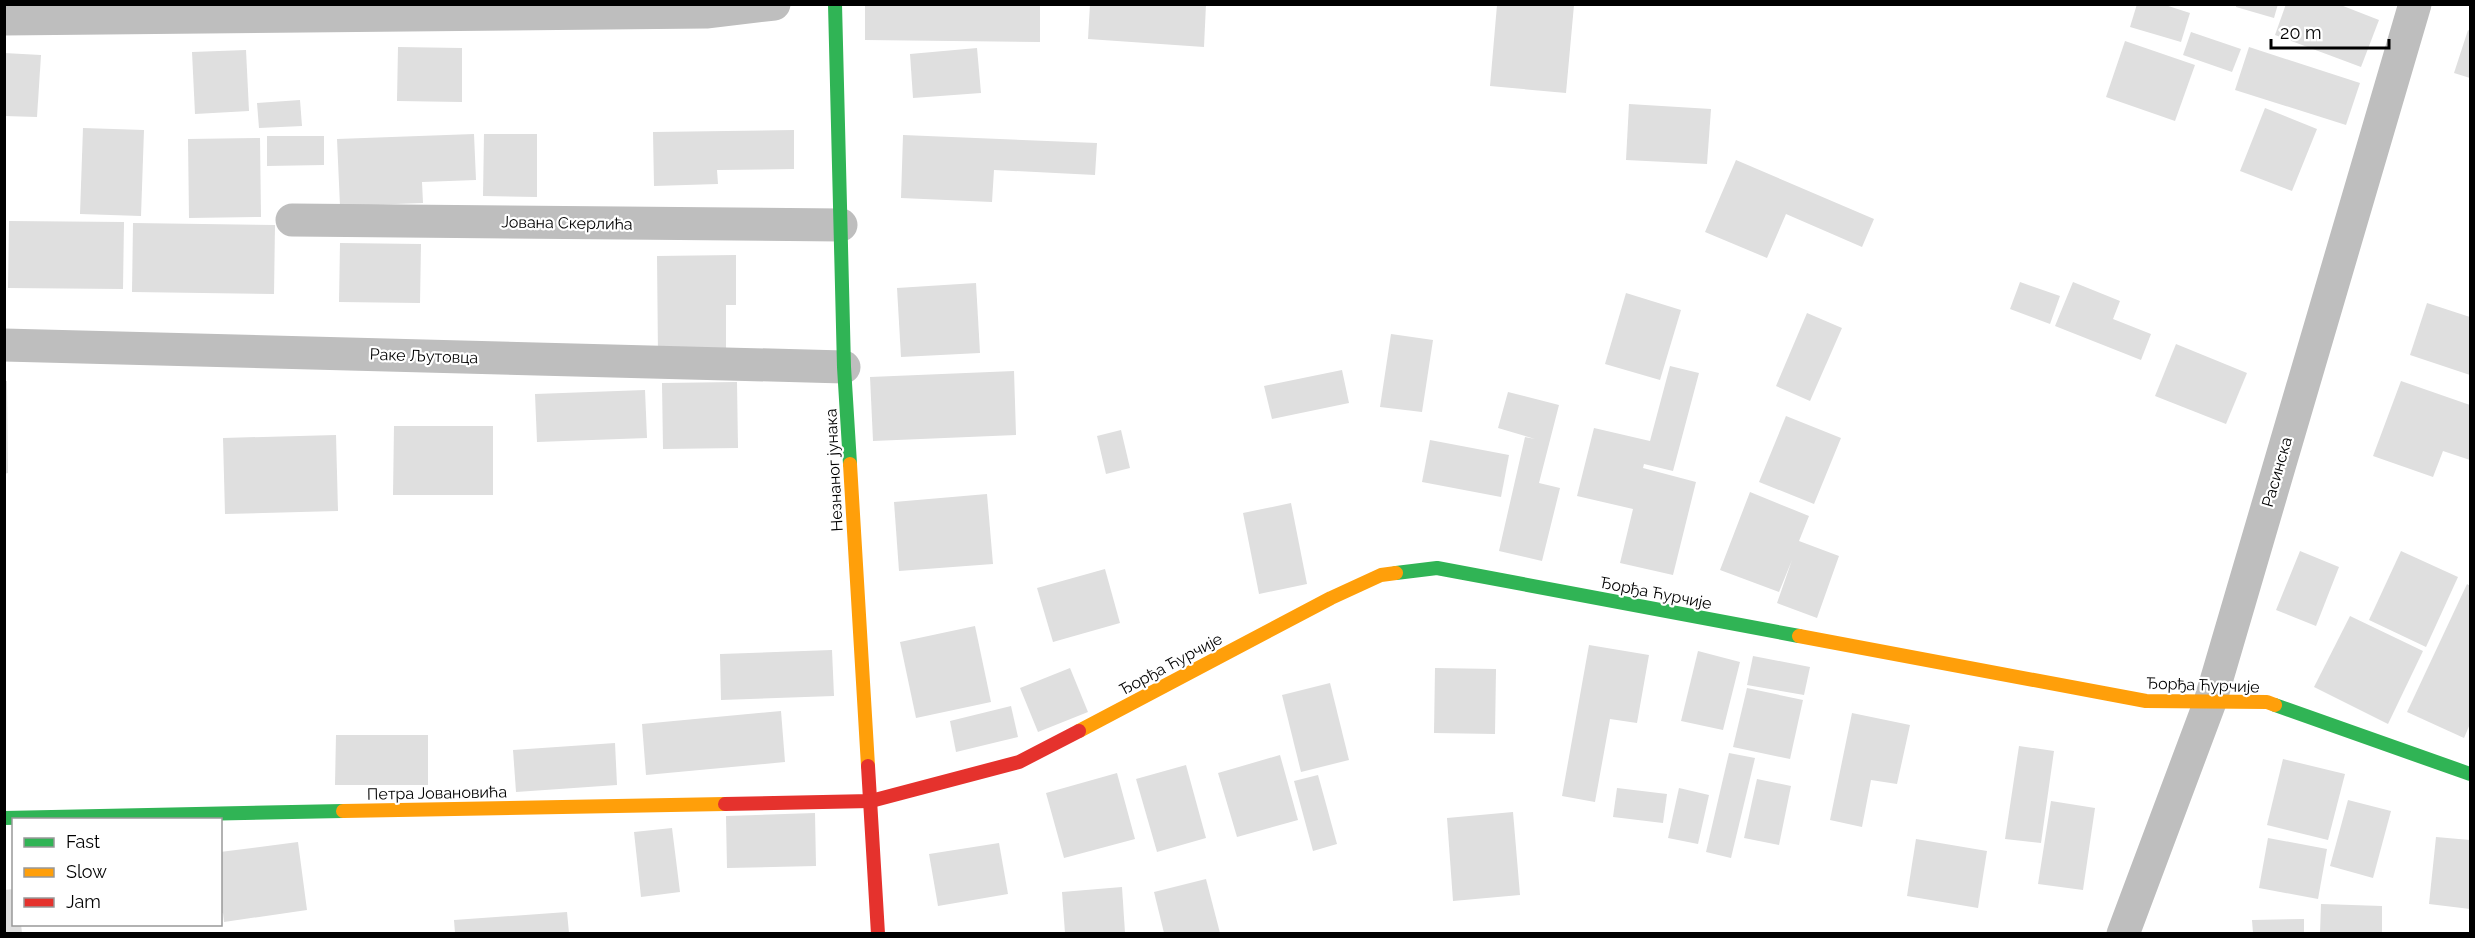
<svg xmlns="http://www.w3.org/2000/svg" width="2475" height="938" viewBox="0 0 2475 938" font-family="Raleway,sans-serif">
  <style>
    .building { fill: #dfdfdf }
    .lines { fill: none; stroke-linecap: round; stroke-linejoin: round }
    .street { stroke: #bebebe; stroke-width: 33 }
    .fast { stroke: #30b455; stroke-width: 14 }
    .slow { stroke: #ff9f0a; stroke-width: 14 }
    .jam { stroke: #e5322d; stroke-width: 14 }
    .labels { text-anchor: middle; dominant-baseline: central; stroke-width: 4.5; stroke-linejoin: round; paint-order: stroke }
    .street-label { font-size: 16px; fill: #000; stroke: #fff }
  </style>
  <rect width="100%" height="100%" fill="#fff"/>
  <g class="building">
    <path d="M865,4H1040V42L865,40Z"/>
    <path d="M1090,4H1206L1204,47L1088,39Z"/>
    <path d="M2137,4H2162L2190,13L2181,42L2130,27Z"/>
    <path d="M2236,4H2278L2274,18L2236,7Z"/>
    <path d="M2286,4H2338L2379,20L2361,67L2275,35Z"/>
    <path d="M1497,5H1574L1566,93L1490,86Z"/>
    <path d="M2468,30L2470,31V78L2454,73Z"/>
    <path d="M2191,32L2241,49L2232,72L2183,55Z"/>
    <path d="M2125,41L2195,65L2175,121L2106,97Z"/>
    <path d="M398,47L462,48V102L397,101Z"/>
    <path d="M2249,47L2360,83L2346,125L2235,90Z"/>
    <path d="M977,48L981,93L913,98L910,54Z"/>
    <path d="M246,50L249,111L195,114L192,52Z"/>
    <path d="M4,53L41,55L37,117L4,116Z"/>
    <path d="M300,100L302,126L259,128L257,103Z"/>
    <path d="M1629,104L1711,109L1707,164L1626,160Z"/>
    <path d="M2265,108L2317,129L2292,191L2240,171Z"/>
    <path d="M83,128L144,130L141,216L80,214Z"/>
    <path d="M794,130V169L717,170L718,184L654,186L653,132Z"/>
    <path d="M474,134L476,180L422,182L423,203L340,206L337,139Z"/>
    <path d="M484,134H537V197L483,196Z"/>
    <path d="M903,135L1097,143L1095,175L994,170L992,202L901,198Z"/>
    <path d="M267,136H324V165L267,166Z"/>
    <path d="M260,138L261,217L189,218L188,139Z"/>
    <path d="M1736,160L1874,219L1862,247L1786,214L1767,258L1705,232Z"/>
    <path d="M9,221L124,222L123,289L8,288Z"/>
    <path d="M133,223L275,225L274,294L132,292Z"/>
    <path d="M340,243L421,244L420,303L339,302Z"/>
    <path d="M736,255V305H726V357H658L657,256Z"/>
    <path d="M2020,282L2060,296L2050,324L2010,309Z"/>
    <path d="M2073,282L2120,301L2113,319L2151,334L2141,360L2055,326Z"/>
    <path d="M976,283L980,353L901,357L897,288Z"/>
    <path d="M1626,293L1681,310L1660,380L1605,364Z"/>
    <path d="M2427,303L2470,317V375L2410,355Z"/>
    <path d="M1807,313L1842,328L1810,401L1776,386Z"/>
    <path d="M1391,334L1433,340L1422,412L1380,407Z"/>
    <path d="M2176,344L2247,373L2226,424L2155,396Z"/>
    <path d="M1670,366L1699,373L1673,471L1644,464L1643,468L1696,482L1673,575L1620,563L1633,509L1577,496L1594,428L1650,441Z"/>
    <path d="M1342,370L1349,403L1272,419L1264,386Z"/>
    <path d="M1014,371L1016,435L873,441L870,377Z"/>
    <path d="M4,381H7L8,473L4,474Z"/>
    <path d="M2401,381L2470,405V460L2443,451L2433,477L2373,456Z"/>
    <path d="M737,382L738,448L663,449L662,383Z"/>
    <path d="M645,390L647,438L537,442L535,394Z"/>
    <path d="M1508,392L1559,405L1539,483L1560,488L1542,561L1499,551L1525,437L1535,439L1498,428Z"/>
    <path d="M1786,416L1841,438L1814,504L1759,482Z"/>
    <path d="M394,426H493V495H393Z"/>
    <path d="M1121,430L1130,468L1106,474L1097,436Z"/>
    <path d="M336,435L338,511L225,514L223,438Z"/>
    <path d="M1430,440L1509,455L1501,497L1422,482Z"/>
    <path d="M1750,492L1809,516L1799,541L1839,556L1817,618L1777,603L1792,560L1779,592L1720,570Z"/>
    <path d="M987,494L993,564L899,571L894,502Z"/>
    <path d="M1291,503L1307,584L1259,594L1243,513Z"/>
    <path d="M2300,551L2339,567L2316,626L2276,610Z"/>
    <path d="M2401,551L2458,577L2426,647L2369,620Z"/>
    <path d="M1105,569L1120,623L1053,642L1037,588Z"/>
    <path d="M2467,584L2470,586V724L2464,738L2407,712Z"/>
    <path d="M2350,616L2423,651L2388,724L2314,687Z"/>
    <path d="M975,626L991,702L916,718L900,642Z"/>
    <path d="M1589,645L1649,655L1637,723L1610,719L1595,802L1562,796Z"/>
    <path d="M832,650L834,696L721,700L720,654Z"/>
    <path d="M1698,651L1740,662L1723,730L1681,721Z"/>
    <path d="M1753,656L1810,667L1804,695L1747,685Z"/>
    <path d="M1070,668L1088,712L1038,732L1020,688Z"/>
    <path d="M1435,668L1496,669L1495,734L1434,733Z"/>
    <path d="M1330,683L1349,760L1301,772L1282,695Z"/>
    <path d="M1747,688L1803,700L1790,759L1733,747Z"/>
    <path d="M1011,706L1018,737L956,752L950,721Z"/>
    <path d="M781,711L785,762L646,775L642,724Z"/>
    <path d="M1852,713L1910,725L1897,784L1871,780L1862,827L1830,820Z"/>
    <path d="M336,735H428V785H335Z"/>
    <path d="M615,743L617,785L516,792L513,750Z"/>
    <path d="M2019,746L2054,751L2041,843L2005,839Z"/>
    <path d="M1729,753L1755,758L1731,858L1706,852Z"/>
    <path d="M1280,755L1298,820L1237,837L1218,773Z"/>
    <path d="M2283,759L2345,774L2328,840L2267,825Z"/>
    <path d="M1186,765L1206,838L1157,852L1136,779Z"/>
    <path d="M1117,773L1135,839L1064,858L1046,793Z"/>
    <path d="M1318,775L1337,844L1313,851L1294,781Z"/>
    <path d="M1757,779L1791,786L1779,845L1744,838Z"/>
    <path d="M1617,788L1667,794L1663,823L1613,817Z"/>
    <path d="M1679,788L1709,795L1698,844L1668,838Z"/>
    <path d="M2348,800L2391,811L2373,878L2330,866Z"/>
    <path d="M2051,801L2095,808L2083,890L2038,884Z"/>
    <path d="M1513,812L1520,895L1453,901L1447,818Z"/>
    <path d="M815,813L816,866L727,868L726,816Z"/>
    <path d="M672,828L680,892L641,897L634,832Z"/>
    <path d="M2436,837L2470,840V909L2429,904Z"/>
    <path d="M2268,838L2327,849L2318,899L2259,888Z"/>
    <path d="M1916,839L1987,851L1978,908L1907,896Z"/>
    <path d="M298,842L307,910L224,922L223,913L220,914V852Z"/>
    <path d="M999,843L1008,894L938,906L929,854Z"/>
    <path d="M1206,879L1220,933H1164L1154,892Z"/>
    <path d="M1122,887L1125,933H1065L1062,892Z"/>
    <path d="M14,889V924H21L22,933H4V890Z"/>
    <path d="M2321,904L2382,906V933H2320Z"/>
    <path d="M567,912L569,933H455L454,920Z"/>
    <path d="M2304,919V933H2253L2252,920Z"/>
  </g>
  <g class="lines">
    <g class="street">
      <path d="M4,19L706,12L774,4"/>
      <path d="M292,220L841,225"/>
      <path d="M4,345L844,367"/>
      <path d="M2123,934L2210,702L2415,4"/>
    </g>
    <g class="fast">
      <path d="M835,4L844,367L850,464"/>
      <path d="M1396,573L1437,568L1799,636"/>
      <path d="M2275,705L2470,774"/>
      <path d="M4,818L343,811"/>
    </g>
    <g class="slow">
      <path d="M850,464L868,766"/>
      <path d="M1799,636L2146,701L2267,702L2275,705"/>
      <path d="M1079,731L1331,598L1381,575L1396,573"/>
      <path d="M343,811L725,804"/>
    </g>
    <g class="jam">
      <path d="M868,766L878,934"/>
      <path d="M725,804L871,801L1019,762L1079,731"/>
    </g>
  </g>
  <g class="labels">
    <g class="street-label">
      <text transform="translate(567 223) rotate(1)">Јована Скерлића</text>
      <text transform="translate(424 356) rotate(2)">Раке Љутовца</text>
      <text transform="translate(834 470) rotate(-93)">Незнаног јунака</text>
      <text transform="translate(2277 472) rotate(-74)">Расинска</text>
      <text transform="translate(1656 593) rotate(11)">Ђорђа Ћурчије</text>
      <text transform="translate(1171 664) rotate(-28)">Ђорђа Ћурчије</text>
      <text transform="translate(2203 685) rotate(2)">Ђорђа Ћурчије</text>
      <text transform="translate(437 793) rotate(-1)">Петра Јовановића</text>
    </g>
  </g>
  <rect width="2475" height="938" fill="none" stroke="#000000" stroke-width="12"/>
  <rect x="12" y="818" width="210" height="108" fill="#ffffff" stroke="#999999" stroke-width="1.5"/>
  <rect x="24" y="838" width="30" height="9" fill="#30b455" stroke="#999999" stroke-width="1.5"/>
  <text x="66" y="848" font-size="18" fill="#000000">Fast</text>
  <rect x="24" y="868" width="30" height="9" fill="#ff9f0a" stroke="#999999" stroke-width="1.5"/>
  <text x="66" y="878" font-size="18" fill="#000000">Slow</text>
  <rect x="24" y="898" width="30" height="9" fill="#e5322d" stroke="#999999" stroke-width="1.5"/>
  <text x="66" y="908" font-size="18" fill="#000000">Jam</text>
  <path d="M2271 39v9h118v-9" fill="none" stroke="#000000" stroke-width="3"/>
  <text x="2280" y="39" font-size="18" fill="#000000" stroke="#ffffff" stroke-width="4.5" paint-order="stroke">20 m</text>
</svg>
